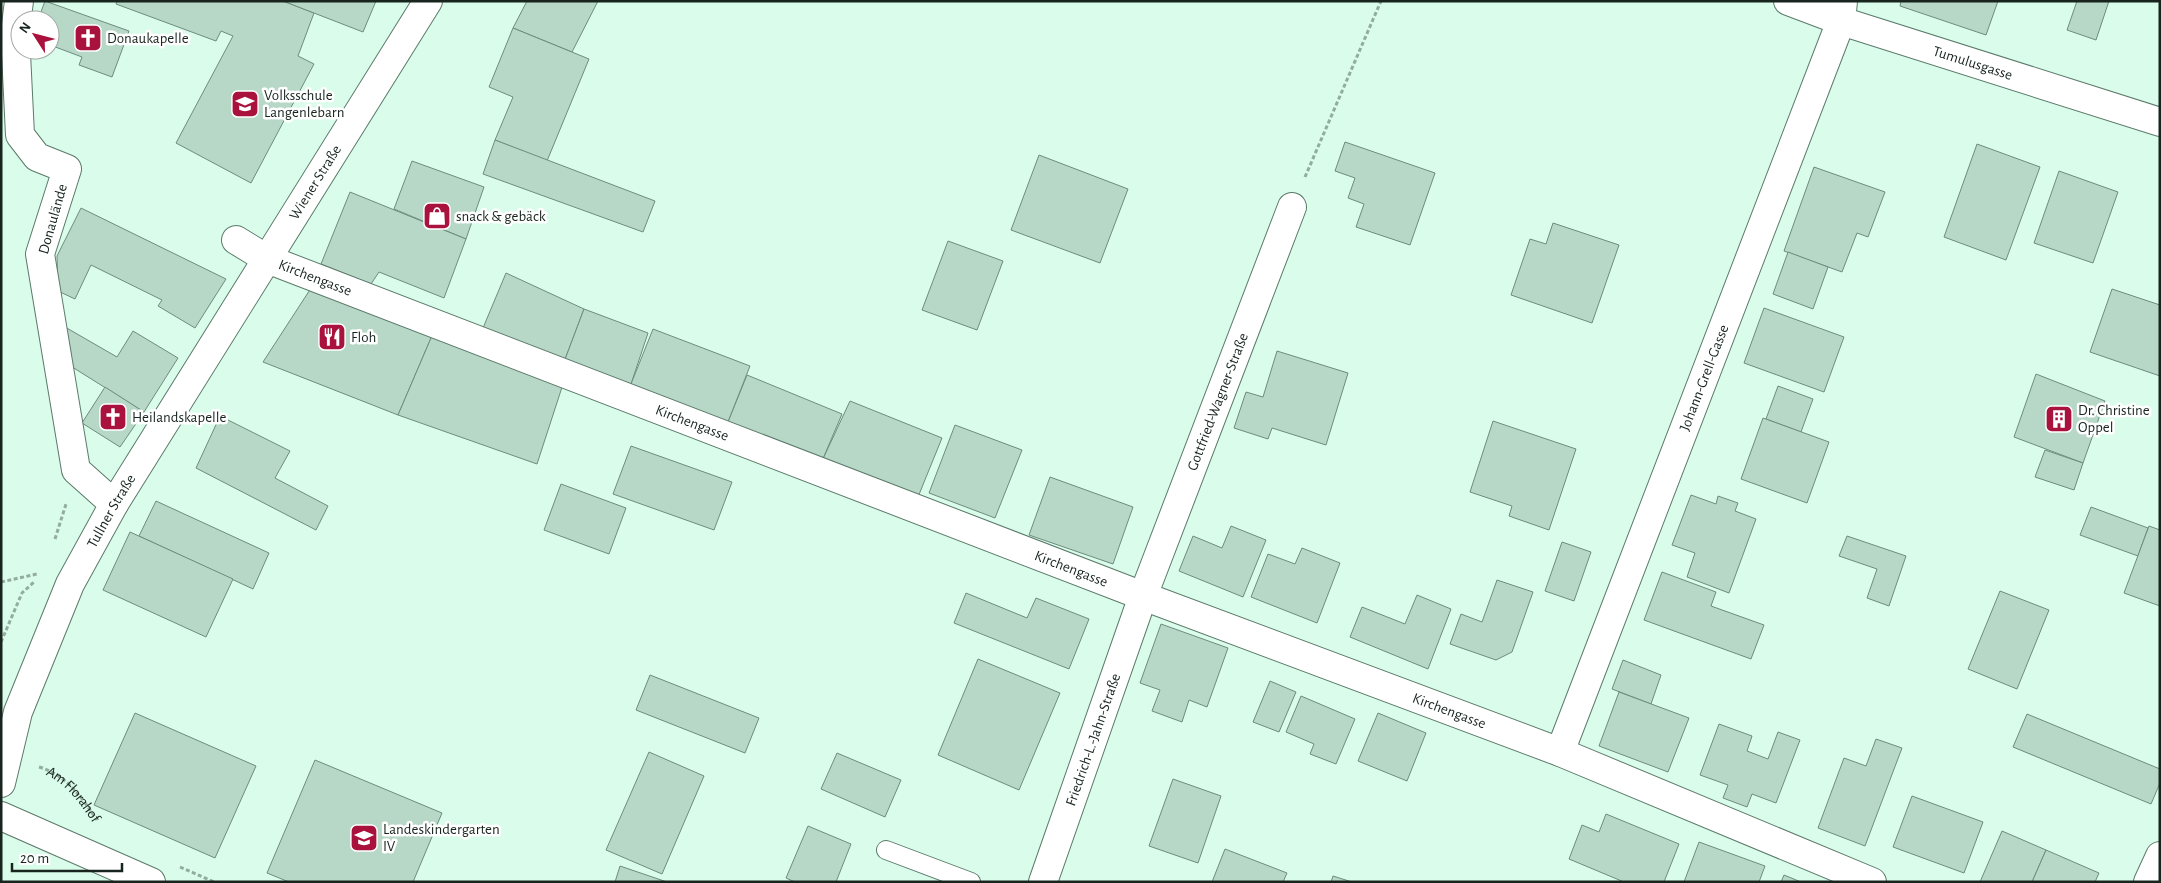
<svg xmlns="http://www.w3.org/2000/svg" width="2161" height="883" viewBox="0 0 2161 883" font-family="'Alegreya Sans',sans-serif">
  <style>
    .building { fill: #b7d7c7; stroke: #6e8c7d }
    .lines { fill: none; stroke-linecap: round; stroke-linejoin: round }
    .service-casing { stroke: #5b7a6b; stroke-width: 20 }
    .minor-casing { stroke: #5b7a6b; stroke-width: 30 }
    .primary-casing { stroke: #5b7a6b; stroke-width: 30 }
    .path { stroke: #92ac9e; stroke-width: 3; stroke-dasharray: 4 2.5; stroke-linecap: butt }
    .service { stroke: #fff; stroke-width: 18 }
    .minor { stroke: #fff; stroke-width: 28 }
    .primary { stroke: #fff; stroke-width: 28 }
    .labels { text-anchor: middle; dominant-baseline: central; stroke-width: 5; stroke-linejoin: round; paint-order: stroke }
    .poi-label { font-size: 15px; fill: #18251f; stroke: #fff; text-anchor: start }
    .street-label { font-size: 15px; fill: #18251f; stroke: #fff }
  </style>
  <rect width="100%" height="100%" fill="#dafcea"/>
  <g class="building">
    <path d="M45,1L129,31L112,77L79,65L82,57L50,45V20H38Z"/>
    <path d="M117,1H283L314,13L298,56L314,64L251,183L176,143L233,36L221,31L216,41L116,4Z"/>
    <path d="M283,1H376L363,32Z"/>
    <path d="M527,1H598L572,52L513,28Z"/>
    <path d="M1901,1H1998L1986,35L1900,6Z"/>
    <path d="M2077,1H2109L2096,40L2067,30Z"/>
    <path d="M513,28L589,59L547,161L495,140L513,97L489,87Z"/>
    <path d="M495,140L655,201L643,232L483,174Z"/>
    <path d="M1345,142L1435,173L1410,245L1356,227L1364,204L1348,198L1355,178L1335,171Z"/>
    <path d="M1977,144L2040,167L2006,260L1944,237Z"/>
    <path d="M1039,155L1128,189L1100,263L1011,230Z"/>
    <path d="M412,161L484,187L466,239L394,209Z"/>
    <path d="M1814,167L1885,192L1868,237L1857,233L1842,272L1784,251Z"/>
    <path d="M2059,171L2118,192L2093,263L2034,243Z"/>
    <path d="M350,192L466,239L444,298L379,272L371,284L321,264Z"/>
    <path d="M81,208L226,279L195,328L158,306L162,300L91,265L75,299L58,291L57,256Z"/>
    <path d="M1553,223L1619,245L1592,323L1511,295L1530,239L1546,244Z"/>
    <path d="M948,241L1003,261L977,330L922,310Z"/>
    <path d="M1788,252L1828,267L1813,309L1773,294Z"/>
    <path d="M506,273L584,309L564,362L483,328Z"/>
    <path d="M313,285L434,331L398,415L263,362Z"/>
    <path d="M2112,289L2160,305V376L2090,352Z"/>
    <path d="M1764,308L1844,337L1824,392L1744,363Z"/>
    <path d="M584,309L648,333L631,384L564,362Z"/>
    <path d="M65,327L117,357L133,331L178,358L144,412L69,365Z"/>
    <path d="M653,329L750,366L728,422L631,384Z"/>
    <path d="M434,331L565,378L537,464L398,415Z"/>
    <path d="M1277,351L1348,373L1326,445L1272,428L1268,439L1234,428L1246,392L1263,397Z"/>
    <path d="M2036,374L2105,401L2083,463L2014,437Z"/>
    <path d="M747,375L842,414L822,461L728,422Z"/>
    <path d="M1778,386L1813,399L1801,432L1766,419Z"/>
    <path d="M105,387L144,412L120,447L82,423Z"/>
    <path d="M850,401L942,438L918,497L822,461Z"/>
    <path d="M220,416L290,451L275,478L328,506L316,530L196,468Z"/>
    <path d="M1763,418L1829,442L1807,503L1741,479Z"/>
    <path d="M1493,421L1576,449L1549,530L1509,516L1512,506L1470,492Z"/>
    <path d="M955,425L1022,450L995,518L929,493Z"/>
    <path d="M631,446L732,482L714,530L613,494Z"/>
    <path d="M2045,450L2083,463L2074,490L2035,477Z"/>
    <path d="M1050,477L1133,507L1113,564L1029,535Z"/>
    <path d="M561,484L626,508L609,554L544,530Z"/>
    <path d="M1691,495L1716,504L1718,496L1738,503L1735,511L1756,519L1729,593L1687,577L1695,553L1672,545Z"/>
    <path d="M156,501L269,553L253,589L139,536Z"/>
    <path d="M2091,507L2148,528L2138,556L2080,535Z"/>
    <path d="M1231,526L1266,540L1243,597L1179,571L1193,536L1222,548Z"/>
    <path d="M2149,526L2160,530V606L2124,593Z"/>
    <path d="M130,532L233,579L206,637L103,590Z"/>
    <path d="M1847,536L1906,556L1889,606L1867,598L1877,569L1839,556Z"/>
    <path d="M1562,542L1591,552L1574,601L1545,591Z"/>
    <path d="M1302,548L1340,563L1317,623L1251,597L1268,554L1295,564Z"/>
    <path d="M1662,572L1716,592L1711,606L1764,625L1751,659L1644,620Z"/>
    <path d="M1497,580L1533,592L1512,652L1496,660L1450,644L1461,614L1482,622Z"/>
    <path d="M2000,591L2049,610L2017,689L1968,669Z"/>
    <path d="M966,593L1027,618L1036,598L1089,619L1069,669L954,623Z"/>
    <path d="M1417,595L1451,609L1428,669L1350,637L1362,607L1405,624Z"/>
    <path d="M1161,624L1228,648L1207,707L1189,700L1182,722L1152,711L1160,690L1140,683Z"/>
    <path d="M978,659L1060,693L1019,790L938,755Z"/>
    <path d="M1623,660L1661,675L1651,704L1612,689Z"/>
    <path d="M650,675L759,718L745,753L636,710Z"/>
    <path d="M1270,681L1296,692L1279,732L1253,722Z"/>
    <path d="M1619,692L1689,718L1668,772L1599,746Z"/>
    <path d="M1301,696L1355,719L1336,764L1310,754L1314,744L1286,732Z"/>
    <path d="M135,713L256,766L215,858L94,805Z"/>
    <path d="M1378,713L1426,733L1407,781L1358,761Z"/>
    <path d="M2027,714L2160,769V783L2151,804L2013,747Z"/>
    <path d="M1719,724L1752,736L1747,751L1768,759L1778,732L1800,740L1776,803L1752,794L1747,807L1723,798L1728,785L1700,775Z"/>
    <path d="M1876,739L1902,748L1865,846L1818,828L1844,758L1866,766Z"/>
    <path d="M649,752L704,776L662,874L606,850Z"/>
    <path d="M837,753L901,780L885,817L821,789Z"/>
    <path d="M315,760L442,813L413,882H289L267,873Z"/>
    <path d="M1173,779L1221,796L1198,863L1149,846Z"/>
    <path d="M1912,796L1983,822L1964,873L1893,847Z"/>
    <path d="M1606,814L1679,844L1664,882H1624L1569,859L1582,825L1599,832Z"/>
    <path d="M808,826L851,844L836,882H795L786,878Z"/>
    <path d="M2002,831L2046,850L2032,882H1980Z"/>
    <path d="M1699,842L1765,866L1759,882H1684Z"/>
    <path d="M1225,849L1287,873L1283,882H1212Z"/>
    <path d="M2046,850L2099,873L2095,882H2032Z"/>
    <path d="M620,866L667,882H615Z"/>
    <path d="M1784,875L1801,882H1781Z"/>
    <path d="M1333,876L1352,882H1331Z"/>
  </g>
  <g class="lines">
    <defs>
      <path id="service" d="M886,850L971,882"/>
      <g id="minor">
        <path d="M19,1L15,33L20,135L37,157L67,169L40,254L76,470L114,504"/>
        <path id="s2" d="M1788,1L1841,21L2160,122"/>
        <path id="s3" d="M236,240L267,259L1143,596L1560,752L1872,882"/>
        <path id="s4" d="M1560,752L1841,21L1843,1"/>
        <path d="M1,816L151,882"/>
        <path id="s5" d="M1043,882L1143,596L1292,207"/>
        <path d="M2148,882L2160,856"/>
      </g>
      <g id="primary">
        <path id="s6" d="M1,783L18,712L70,584L114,504L428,1"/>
      </g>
    </defs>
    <use href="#service" class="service-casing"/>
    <use href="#minor" class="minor-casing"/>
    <use href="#primary" class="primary-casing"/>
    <g class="path">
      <path d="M1305,177L1381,1"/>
      <path d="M55,539L66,504"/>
      <path d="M1,582L37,574"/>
      <path d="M1,642L22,593L34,582"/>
      <path id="s1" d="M39,767C67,775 82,798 97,820"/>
      <path d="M180,867L214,882"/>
    </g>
    <use href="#service" class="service"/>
    <use href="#minor" class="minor"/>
    <use href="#primary" class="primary"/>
  </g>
  <defs>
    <symbol id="church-square" viewBox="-11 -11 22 22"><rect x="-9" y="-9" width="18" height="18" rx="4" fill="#a9123d" stroke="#fff"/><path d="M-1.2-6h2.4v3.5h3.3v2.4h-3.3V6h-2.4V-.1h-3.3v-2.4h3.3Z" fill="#fff"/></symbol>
    <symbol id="school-square" viewBox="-11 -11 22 22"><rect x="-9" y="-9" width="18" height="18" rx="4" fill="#a9123d" stroke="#fff"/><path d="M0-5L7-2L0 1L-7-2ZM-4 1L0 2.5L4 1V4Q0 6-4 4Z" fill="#fff"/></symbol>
    <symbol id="shop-square" viewBox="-11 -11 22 22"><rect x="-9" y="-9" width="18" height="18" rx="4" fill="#a9123d" stroke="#fff"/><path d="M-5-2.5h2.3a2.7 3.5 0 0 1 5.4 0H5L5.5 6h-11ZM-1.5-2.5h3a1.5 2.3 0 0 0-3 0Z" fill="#fff"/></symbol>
    <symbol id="restaurant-square" viewBox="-11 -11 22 22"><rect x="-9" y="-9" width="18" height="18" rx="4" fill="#a9123d" stroke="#fff"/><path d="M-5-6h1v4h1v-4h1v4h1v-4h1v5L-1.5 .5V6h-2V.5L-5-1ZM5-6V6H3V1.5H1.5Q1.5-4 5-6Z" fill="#fff"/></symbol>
    <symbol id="building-square" viewBox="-11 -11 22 22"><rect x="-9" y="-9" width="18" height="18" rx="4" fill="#a9123d" stroke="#fff"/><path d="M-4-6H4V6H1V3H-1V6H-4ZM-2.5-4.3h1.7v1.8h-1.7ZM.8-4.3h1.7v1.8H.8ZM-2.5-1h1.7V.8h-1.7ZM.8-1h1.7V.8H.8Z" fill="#fff"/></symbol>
  </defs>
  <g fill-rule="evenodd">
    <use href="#church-square" x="72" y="22" width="32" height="32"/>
    <use href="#school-square" x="229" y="88" width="32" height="32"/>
    <use href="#shop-square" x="421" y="200" width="32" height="32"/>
    <use href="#restaurant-square" x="316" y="321" width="32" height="32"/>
    <use href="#church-square" x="97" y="401" width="32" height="32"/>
    <use href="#building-square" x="2043" y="403" width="32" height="32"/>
    <use href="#school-square" x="348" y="822" width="32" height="32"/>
  </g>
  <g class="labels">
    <g class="poi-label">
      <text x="107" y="38">Donaukapelle</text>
      <text x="264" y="95">Volksschule<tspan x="264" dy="17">Langenlebarn</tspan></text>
      <text x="456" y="216">snack &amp; gebäck</text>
      <text x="351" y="337">Floh</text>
      <text x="2078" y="410">Dr. Christine<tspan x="2078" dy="17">Oppel</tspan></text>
      <text x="132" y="417">Heilandskapelle</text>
      <text x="383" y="829">Landeskindergarten<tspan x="383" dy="17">IV</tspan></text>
    </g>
    <g class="street-label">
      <text stroke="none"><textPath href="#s2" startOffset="195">Tumulusgasse</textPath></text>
      <text stroke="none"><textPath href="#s6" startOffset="682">Wiener Straße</textPath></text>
      <text transform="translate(53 219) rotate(-74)">Donaulände</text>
      <text stroke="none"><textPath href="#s3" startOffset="88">Kirchengasse</textPath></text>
      <text stroke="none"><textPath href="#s4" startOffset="401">Johann-Grell-Gasse</textPath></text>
      <text stroke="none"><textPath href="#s5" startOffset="511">Gottfried-Wagner-Straße</textPath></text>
      <text stroke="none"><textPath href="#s3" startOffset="492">Kirchengasse</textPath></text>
      <text stroke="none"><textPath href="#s6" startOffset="295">Tullner Straße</textPath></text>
      <text stroke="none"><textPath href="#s3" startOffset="898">Kirchengasse</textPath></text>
      <text stroke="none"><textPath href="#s3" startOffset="1302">Kirchengasse</textPath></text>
      <text stroke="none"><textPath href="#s5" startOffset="151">Friedrich-L.-Jahn-Straße</textPath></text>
      <text stroke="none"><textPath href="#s1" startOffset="45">Am Florahof</textPath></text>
    </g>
  </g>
  <rect width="2161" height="883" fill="none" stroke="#18251f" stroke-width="5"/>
  <g transform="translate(35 35) rotate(306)"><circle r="24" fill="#ffffff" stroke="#a3a8a5"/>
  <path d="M0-4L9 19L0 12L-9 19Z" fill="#a9123d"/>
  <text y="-8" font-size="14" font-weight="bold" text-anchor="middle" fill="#18251f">N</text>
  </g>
  <path d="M12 863v8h110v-8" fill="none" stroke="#18251f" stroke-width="2.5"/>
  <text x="20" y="863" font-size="15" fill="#18251f" stroke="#ffffff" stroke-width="4" paint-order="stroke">20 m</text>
</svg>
